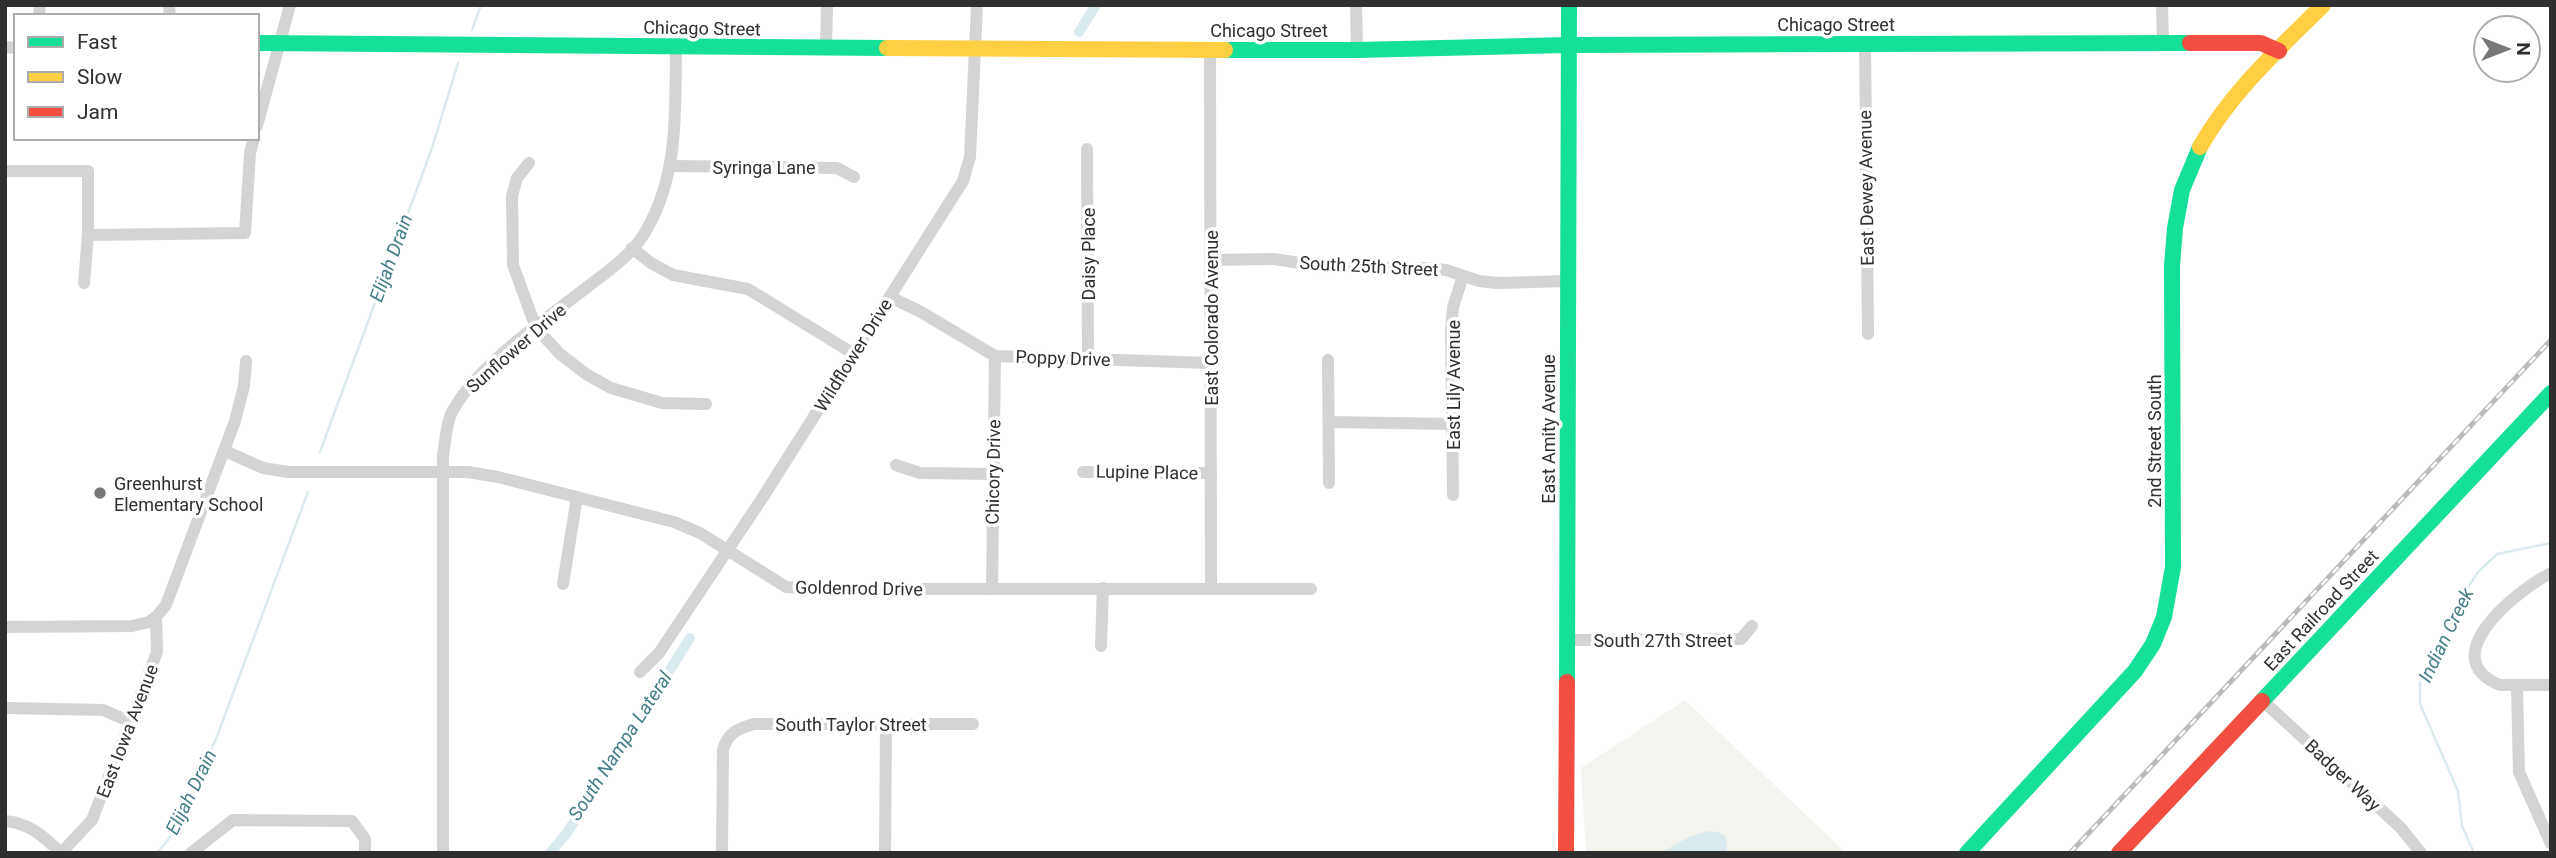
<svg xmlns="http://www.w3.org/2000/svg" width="2556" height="858" viewBox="0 0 2556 858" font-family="Roboto,sans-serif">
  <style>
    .green { fill: #f2f4ed }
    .water { fill: #d9ebee }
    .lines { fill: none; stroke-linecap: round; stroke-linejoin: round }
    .stream { stroke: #d9ebee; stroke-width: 2.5 }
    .canal { stroke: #d9ebee; stroke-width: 10 }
    .street { stroke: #d4d4d4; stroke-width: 12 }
    .fast { stroke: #16e098; stroke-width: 16 }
    .slow { stroke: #ffcf43; stroke-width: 16 }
    .jam { stroke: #f24e42; stroke-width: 16 }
    .rail-casing { stroke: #bbb; stroke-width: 5 }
    .rail { stroke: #fff; stroke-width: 2.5; stroke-dasharray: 8; stroke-linecap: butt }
    .poi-dot { fill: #787878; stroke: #fff; stroke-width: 2.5 }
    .labels { text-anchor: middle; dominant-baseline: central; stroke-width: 7; stroke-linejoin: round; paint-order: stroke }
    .street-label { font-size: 18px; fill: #2f2f2f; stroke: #fff }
    .poi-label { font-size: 18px; fill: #2f2f2f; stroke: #fff; text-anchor: start }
    .water-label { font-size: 19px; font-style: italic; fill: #457e89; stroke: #fff }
  </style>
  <rect width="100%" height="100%" fill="#fff"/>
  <path class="green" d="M1685,700L1846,853H1586L1581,768Z"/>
  <path class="water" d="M1708,831L1718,832L1726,837L1727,853H1660L1689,837Z"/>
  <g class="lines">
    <g class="stream">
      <path d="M472,30L481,5"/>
      <path d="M320,452L432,148L458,63"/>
      <path d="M157,853L168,840L216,739L308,492"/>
      <path d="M2474,853L2462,826L2458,791L2420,704V682L2444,640L2454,609L2478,572L2497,554L2551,543"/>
    </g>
    <g class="canal">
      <path d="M1079,32L1096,5"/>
      <path d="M550,853L567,833L690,638"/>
    </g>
    <g class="street">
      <path d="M169,5L170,16"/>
      <path d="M1356,5L1357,50"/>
      <path d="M2162,5L2163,43"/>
      <path d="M39,16L40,5"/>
      <path d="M1865,43L1868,334"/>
      <path d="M5,47L16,48"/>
      <path d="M826,48L827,5"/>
      <path d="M1210,49L1211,588"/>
      <path d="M257,126L290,5"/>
      <path d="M1087,149L1088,359"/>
      <path d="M529,163L517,178L512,196L513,265L536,328L560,354L586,374L611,388L662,403L706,404"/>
      <path d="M671,166L837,168L854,177"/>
      <path d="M5,171H88V235L84,283"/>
      <path d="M88,235L245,233L250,153L254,138"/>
      <path d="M632,248L651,263L673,275L748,289L854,354"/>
      <path d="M1211,260L1274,259L1333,268H1427L1446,270L1479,281L1497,283L1568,281"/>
      <path d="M890,297L921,312L995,356L1211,363"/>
      <path d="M1328,360L1329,483"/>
      <path d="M1329,422L1452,424"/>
      <path d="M225,451L263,468L288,472H468L498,477L674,522L700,533L786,587L819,589H1311"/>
      <path d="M896,465L920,473L992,474"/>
      <path d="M1083,472L1211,473"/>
      <path d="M1453,495L1451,332L1453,307L1463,276"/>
      <path d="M2551,573C2519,589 2432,657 2500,685H2551"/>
      <path d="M563,584L577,497"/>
      <path d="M992,589L995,356"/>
      <path d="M5,627L132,626L149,622L156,617"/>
      <path d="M1568,640L1741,639L1752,626"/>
      <path d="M1101,646L1103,588"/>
      <path d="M640,672L659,653L763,497L963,181L970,157L977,5"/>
      <path d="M2517,686L2519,772L2551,844"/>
      <path d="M2262,700L2401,828L2421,853"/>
      <path d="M5,708L103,710L131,722"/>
      <path d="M5,821C30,823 44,837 61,853"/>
      <path d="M61,853L92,820L157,652L156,617L166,605L235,421L244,386L246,361"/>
      <path d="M191,853L233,820L352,821L365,839V853"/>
      <path d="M443,853V456C445,443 446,426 451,414C476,364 550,317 595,281C614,267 635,251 647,229C679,173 675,110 676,48"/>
      <path d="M722,853L723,750C727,733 739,728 754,724H973"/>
      <path d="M885,853L886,725"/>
    </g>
    <g class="fast">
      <path d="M257,43L887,48"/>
      <path d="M1225,50H1357L1568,45L2190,43"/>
      <path d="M1567,682L1569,5"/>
      <path d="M2262,701L2551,393"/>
      <path d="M1967,853L2135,671L2153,644L2164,617L2173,567L2172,266L2175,228L2182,190L2200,147"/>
    </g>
    <g class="slow">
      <path d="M887,48L1225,50"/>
      <path d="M2200,147C2231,92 2279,49 2323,5"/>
    </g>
    <g class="jam">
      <path d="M2190,43H2261L2279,51"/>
      <path d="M1566,853L1567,682"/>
      <path d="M2119,853L2262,701"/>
    </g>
    <defs>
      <path id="rail" d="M2070,853L2551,340"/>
    </defs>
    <use href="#rail" class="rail-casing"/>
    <use href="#rail" class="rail"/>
  </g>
  <circle class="poi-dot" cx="100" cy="493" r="7"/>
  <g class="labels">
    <g class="street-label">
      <text x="1836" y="24">Chicago Street</text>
      <text transform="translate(702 28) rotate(1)">Chicago Street</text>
      <text x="1269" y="30">Chicago Street</text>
      <text x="764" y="167">Syringa Lane</text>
      <text transform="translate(1866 188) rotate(-91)">East Dewey Avenue</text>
      <text transform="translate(1088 254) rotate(-90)">Daisy Place</text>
      <text transform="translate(1369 266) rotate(3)">South 25th Street</text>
      <text transform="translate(1211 318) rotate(-90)">East Colorado Avenue</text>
      <text transform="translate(516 348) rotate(-41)">Sunflower Drive</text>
      <text transform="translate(853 355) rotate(-58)">Wildflower Drive</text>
      <text transform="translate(1063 358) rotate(2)">Poppy Drive</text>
      <text transform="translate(1453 385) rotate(-90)">East Lily Avenue</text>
      <text transform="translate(1548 429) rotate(-90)">East Amity Avenue</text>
      <text transform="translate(2154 441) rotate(-90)">2nd Street South</text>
      <text transform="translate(993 472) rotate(-89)">Chicory Drive</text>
      <text transform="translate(1147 472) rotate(1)">Lupine Place</text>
      <text transform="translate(859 588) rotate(1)">Goldenrod Drive</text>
      <text transform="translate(2321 610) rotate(-47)">East Railroad Street</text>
      <text x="1663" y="640">South 27th Street</text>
      <text x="851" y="724">South Taylor Street</text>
      <text transform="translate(127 731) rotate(-69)">East Iowa Avenue</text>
      <text transform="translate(2343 775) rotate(43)">Badger Way</text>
    </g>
    <g class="poi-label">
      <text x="114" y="483">Greenhurst<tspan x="114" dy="21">Elementary School</tspan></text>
    </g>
    <g class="water-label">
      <text transform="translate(391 258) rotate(-70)">Elijah Drain</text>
      <text transform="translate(2446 635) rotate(-64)">Indian Creek</text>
      <text transform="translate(620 746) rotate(-57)">South Nampa Lateral</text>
      <text transform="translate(191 792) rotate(-64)">Elijah Drain</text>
    </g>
  </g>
  <rect width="2556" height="858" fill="none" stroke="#2f2f2f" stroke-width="14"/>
  <rect x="14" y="14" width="245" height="126" fill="#ffffff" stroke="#acacac" stroke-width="2"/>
  <rect x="28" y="37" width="35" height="10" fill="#16e098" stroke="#acacac" stroke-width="2"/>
  <text x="77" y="49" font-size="21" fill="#2f2f2f">Fast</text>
  <rect x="28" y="72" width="35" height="10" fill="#ffcf43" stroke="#acacac" stroke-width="2"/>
  <text x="77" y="84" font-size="21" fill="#2f2f2f">Slow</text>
  <rect x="28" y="107" width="35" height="10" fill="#f24e42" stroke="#acacac" stroke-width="2"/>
  <text x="77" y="119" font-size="21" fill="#2f2f2f">Jam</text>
  <g transform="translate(2507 49) rotate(90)"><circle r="33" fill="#ffffff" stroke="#acacac" stroke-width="2"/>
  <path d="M0-5L12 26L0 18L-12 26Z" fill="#787878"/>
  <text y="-10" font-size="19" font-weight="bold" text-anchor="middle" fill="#2f2f2f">N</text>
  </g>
</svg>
